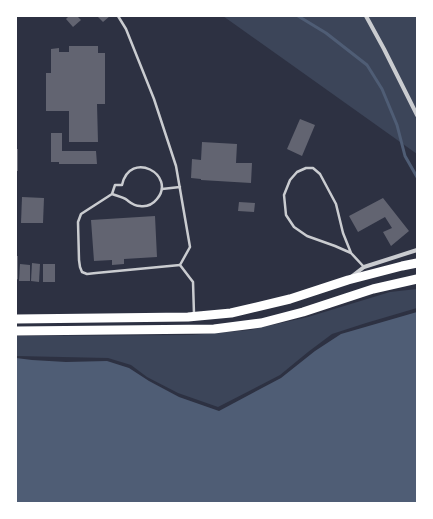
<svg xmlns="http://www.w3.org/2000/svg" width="433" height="519" viewBox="0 0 433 519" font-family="Montserrat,sans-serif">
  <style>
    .green { fill: #3c4559 }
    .water { fill: #4f5d75 }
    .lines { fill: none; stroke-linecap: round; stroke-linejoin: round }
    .stream { stroke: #4f5d75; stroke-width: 3 }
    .building { fill: #626471 }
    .service { stroke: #caccd0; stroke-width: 2.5 }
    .minor { stroke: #caccd0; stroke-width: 4 }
    .trunk { stroke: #fff; stroke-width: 9 }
  </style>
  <rect width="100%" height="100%" fill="#2d3142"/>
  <g class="green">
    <path d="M223,16H417V154Z"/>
    <path d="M417,289V308L366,323L332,334L308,352L280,375L218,407L178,393L147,377L131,365L108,358L16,356V336L192,335L250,330L308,317L390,292Z"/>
  </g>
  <path class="water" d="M417,312V503H16V358L32,360L66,362L107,361L129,368L149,381L179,397L219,411L281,378L315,351L341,334Z"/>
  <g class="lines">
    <path class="stream" d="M298,16L326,33L367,65L382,89L397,125L405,156L417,177"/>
  </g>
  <g class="building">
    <path d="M69,16H77L81,20L73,27L66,19Z"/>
    <path d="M97,16H110L103,22Z"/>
    <path d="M69,46H98V53H105V104H97L98,142H69V111H46V73H51V49L59,48V52H69Z"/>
    <path d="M300,119L315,125L302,156L287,149Z"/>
    <path d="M51,133H62V151H96L97,164H59V162H51Z"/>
    <path d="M202,142L237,144L236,163H252L251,183L201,180V179L191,178L192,159L201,160Z"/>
    <rect x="16" y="149" width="2" height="22"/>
    <path d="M22,197L44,198L43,223H21Z"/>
    <path d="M383,198L409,231L391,246L383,232L392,228L385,217L358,232L349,216Z"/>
    <path d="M239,202L255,203L254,212L238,211Z"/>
    <path d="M155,216L157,257L124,259V264L112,265V260L94,261L91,220Z"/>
    <path d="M16,256H18V279L16,280Z"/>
    <path d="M32,263L40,264L39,282L31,281Z"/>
    <path d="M20,264L30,265V281H19Z"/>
    <rect x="43" y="264" width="12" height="18"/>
  </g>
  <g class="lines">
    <g class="service">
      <path d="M118,16L126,29L154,99L176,166L190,247L180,265L193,282L194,314"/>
      <path d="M162,189L180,187"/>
      <path d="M112,194C117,196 123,197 127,200C131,203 134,206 140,206C147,207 153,204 157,199C177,175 130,149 122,185H115L112,194L81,214L78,222L79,260L80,267L82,272L87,274L96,273L180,265"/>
      <path d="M351,253L343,233L336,204L320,174L313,168H306L297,172L290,180L284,195L286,215L294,227L307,236L335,246L351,253L364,267"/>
    </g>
    <g class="minor">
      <path d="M366,16L384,49L417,115"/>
      <path d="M351,277L364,267L417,250"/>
    </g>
    <g class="trunk">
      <path d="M16,319L188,317L231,313L290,299L348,280L402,266L417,263"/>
      <path d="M16,331L214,329L261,323L303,312L373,289L417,279"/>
    </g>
  </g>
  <rect width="433" height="519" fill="none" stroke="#ffffff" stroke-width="34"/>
</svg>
